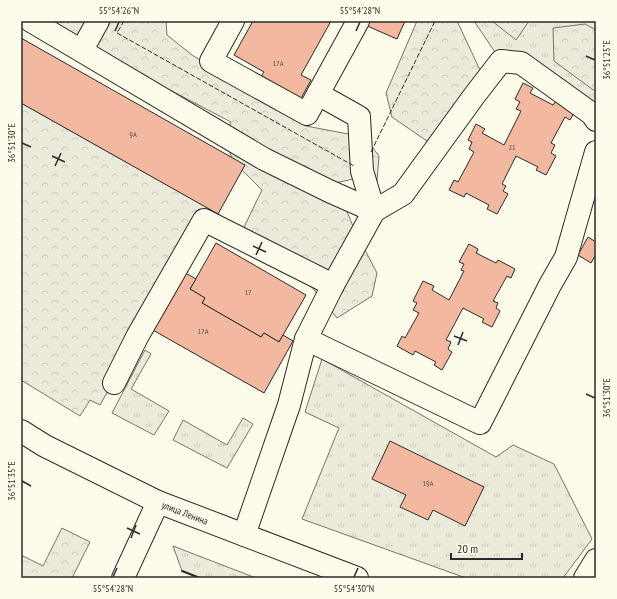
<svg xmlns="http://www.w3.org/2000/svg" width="617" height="599" viewBox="0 0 617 599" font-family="'PT Sans Narrow',sans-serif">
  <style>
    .grass { fill: url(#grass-tufts); stroke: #74746e }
    .forest { fill: url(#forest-crowns); stroke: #74746e }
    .building { fill: #f2b8a0; stroke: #2b2b2b }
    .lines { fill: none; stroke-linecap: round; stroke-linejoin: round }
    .minor-casing { stroke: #2b2b2b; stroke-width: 24 }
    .major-casing { stroke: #2b2b2b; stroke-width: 24 }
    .minor { stroke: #fdfbea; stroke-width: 22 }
    .major { stroke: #fdfbea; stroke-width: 22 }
    .fence { stroke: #2b2b2b; stroke-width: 1; stroke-dasharray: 5 2; stroke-linecap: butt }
    .wall { stroke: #2b2b2b; stroke-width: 2 }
    .ticks { fill: none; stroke: #2b2b2b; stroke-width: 1.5 }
    .labels { text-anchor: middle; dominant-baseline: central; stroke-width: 3; stroke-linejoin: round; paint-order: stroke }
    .number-label { font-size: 8px; fill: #5d4e48 }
    .street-label { font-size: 10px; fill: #2b2b2b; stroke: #fdfbea }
    .neatline { fill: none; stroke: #2b2b2b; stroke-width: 1.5 }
    .ticks-label { font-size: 10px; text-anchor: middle; fill: #2b2b2b }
  </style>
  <defs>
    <pattern id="grass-tufts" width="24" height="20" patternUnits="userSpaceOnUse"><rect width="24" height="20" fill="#ecebdb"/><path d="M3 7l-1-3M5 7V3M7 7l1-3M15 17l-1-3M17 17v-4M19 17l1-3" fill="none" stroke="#cbcabc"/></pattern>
    <pattern id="forest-crowns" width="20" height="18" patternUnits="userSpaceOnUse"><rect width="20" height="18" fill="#ecebdb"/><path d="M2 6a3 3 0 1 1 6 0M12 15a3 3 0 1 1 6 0" fill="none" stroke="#cbcabc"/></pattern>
  </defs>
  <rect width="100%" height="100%" fill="#fdfbea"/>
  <g class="grass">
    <path d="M474,21H596V120L501,61Z"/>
    <path d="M145,350L151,354L131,389L169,411L154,435L112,413Z"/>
    <path d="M322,359L496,457L513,445L554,464L592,539L563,578H466L302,519L339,428L305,412Z"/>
    <path d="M243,418L253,424L227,468L173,440L183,420L227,445Z"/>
    <path d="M173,546L256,578H200L182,571Z"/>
  </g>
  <g class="forest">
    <path d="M38,21H166L167,35L192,55L306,126L364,137L379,156L377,181L353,179L335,183L355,231L377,273L372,296L337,318L310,285L242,250L245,225L262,190L233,161L224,138L231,122Z"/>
    <path d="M417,21H457L480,70L466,92L427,141L392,117L386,93Z"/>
    <path d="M492,21H529L516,40Z"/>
    <path d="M585,24L596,30V92L554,61L553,28Z"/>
    <path d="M21,103L210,209L100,405L90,400L80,416L21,380Z"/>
    <path d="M62,528L90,542L72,578H21V555L43,566Z"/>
  </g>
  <g class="building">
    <path d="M253,21H331L301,75L311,80L298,104L258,81L264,72L234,55Z"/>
    <path d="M367,21H405L397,39L365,25Z"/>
    <path d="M21,38L245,165L218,214L21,103Z"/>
    <path d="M523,83L533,88L530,93L553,105L556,101L575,111L570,120L565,117L551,143L555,145L551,153L556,156L546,175L536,170L538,167L516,156L502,184L506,186L503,191L508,194L497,214L487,209L489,205L466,193L464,197L449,190L454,180L458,182L474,152L469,149L472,142L468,140L476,124L485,129L482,133L504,145L521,111L516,109L520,102L515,99Z"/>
    <path d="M588,237L596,242V254L591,263L578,255Z"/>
    <path d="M216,243L306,295L279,342L264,333L261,337L202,303L205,298L190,289Z"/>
    <path d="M469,244L478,249L476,253L496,263L498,260L515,269L511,278L507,276L493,301L498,303L496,308L500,311L492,327L482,322L484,319L463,308L446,340L451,342L448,349L452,352L442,370L434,365L436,362L415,351L413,355L397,346L402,336L405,338L419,313L413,310L417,303L413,301L423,281L434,286L432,290L449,300L464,271L461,270L464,264L459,262Z"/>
    <path d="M184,272L196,279L190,289L205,298L202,303L261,337L264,333L279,342L283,335L293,341L264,393L151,329Z"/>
    <path d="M390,441L484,487L465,526L433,510L428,520L400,507L406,495L372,479Z"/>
  </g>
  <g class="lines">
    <defs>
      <g id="minor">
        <path d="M31,21L264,159L329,191L374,211L333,285L306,339L289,405L244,535"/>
        <path d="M233,21L211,61L307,114L358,21"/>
        <path d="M82,50L98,21"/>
        <path d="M318,94L359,117L362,171L374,211L403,194L474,96L501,61L521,63L592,114L596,120"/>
        <path d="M306,339L480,423L550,285L566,257L596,152"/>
        <path d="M114,383L137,337L204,220L333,285"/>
        <path d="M123,578L158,502"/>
        <path d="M585,578L596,560"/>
      </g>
      <path id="major" d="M21,431L45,446L158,502L357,578"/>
    </defs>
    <use href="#minor" class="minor-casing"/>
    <use href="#major" class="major-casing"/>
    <use href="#minor" class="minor"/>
    <use href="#major" class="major"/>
    <g class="fence">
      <path d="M124,21L117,33L354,166"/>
      <path d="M371,152L435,21"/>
    </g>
    <path class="wall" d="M182,571L200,578"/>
  </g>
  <path class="ticks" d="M115,31L119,22M356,31L360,22M586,56L595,60M22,143L31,147M52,156L65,162M55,166L61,153M253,246L266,252M256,255L262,242M454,336L467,341M458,345L463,332M586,394L595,398M22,481L31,486M127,528L140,534M131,538L136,525M113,577L117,568M354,577L358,568"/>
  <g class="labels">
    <g class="number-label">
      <text x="278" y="63">17А</text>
      <text x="133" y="134">9А</text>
      <text x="512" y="147">21</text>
      <text x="248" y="292">17</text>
      <text x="203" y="331">17А</text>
      <text x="428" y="483">19А</text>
    </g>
    <g class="street-label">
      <text transform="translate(185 513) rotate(21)">улица Ленина</text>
    </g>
  </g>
  <rect width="617" height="599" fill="none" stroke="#fdfbea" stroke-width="44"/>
  <path d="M451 553v6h71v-6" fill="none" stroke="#2b2b2b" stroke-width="2"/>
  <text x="457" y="553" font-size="12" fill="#2b2b2b" stroke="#fdfbea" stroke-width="3" paint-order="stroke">20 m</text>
  <rect x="22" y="22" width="573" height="555" class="neatline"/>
  <g class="ticks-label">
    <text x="119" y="14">55°54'26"N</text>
    <text x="360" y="14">55°54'28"N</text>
    <text transform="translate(606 60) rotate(-90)" y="4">36°51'25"E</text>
    <text transform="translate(11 143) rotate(-90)" y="4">36°51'30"E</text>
    <text transform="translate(606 398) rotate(-90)" y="4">36°51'30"E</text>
    <text transform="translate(11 481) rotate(-90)" y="4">36°51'35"E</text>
    <text x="113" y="592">55°54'28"N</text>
    <text x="354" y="592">55°54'30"N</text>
  </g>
</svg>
